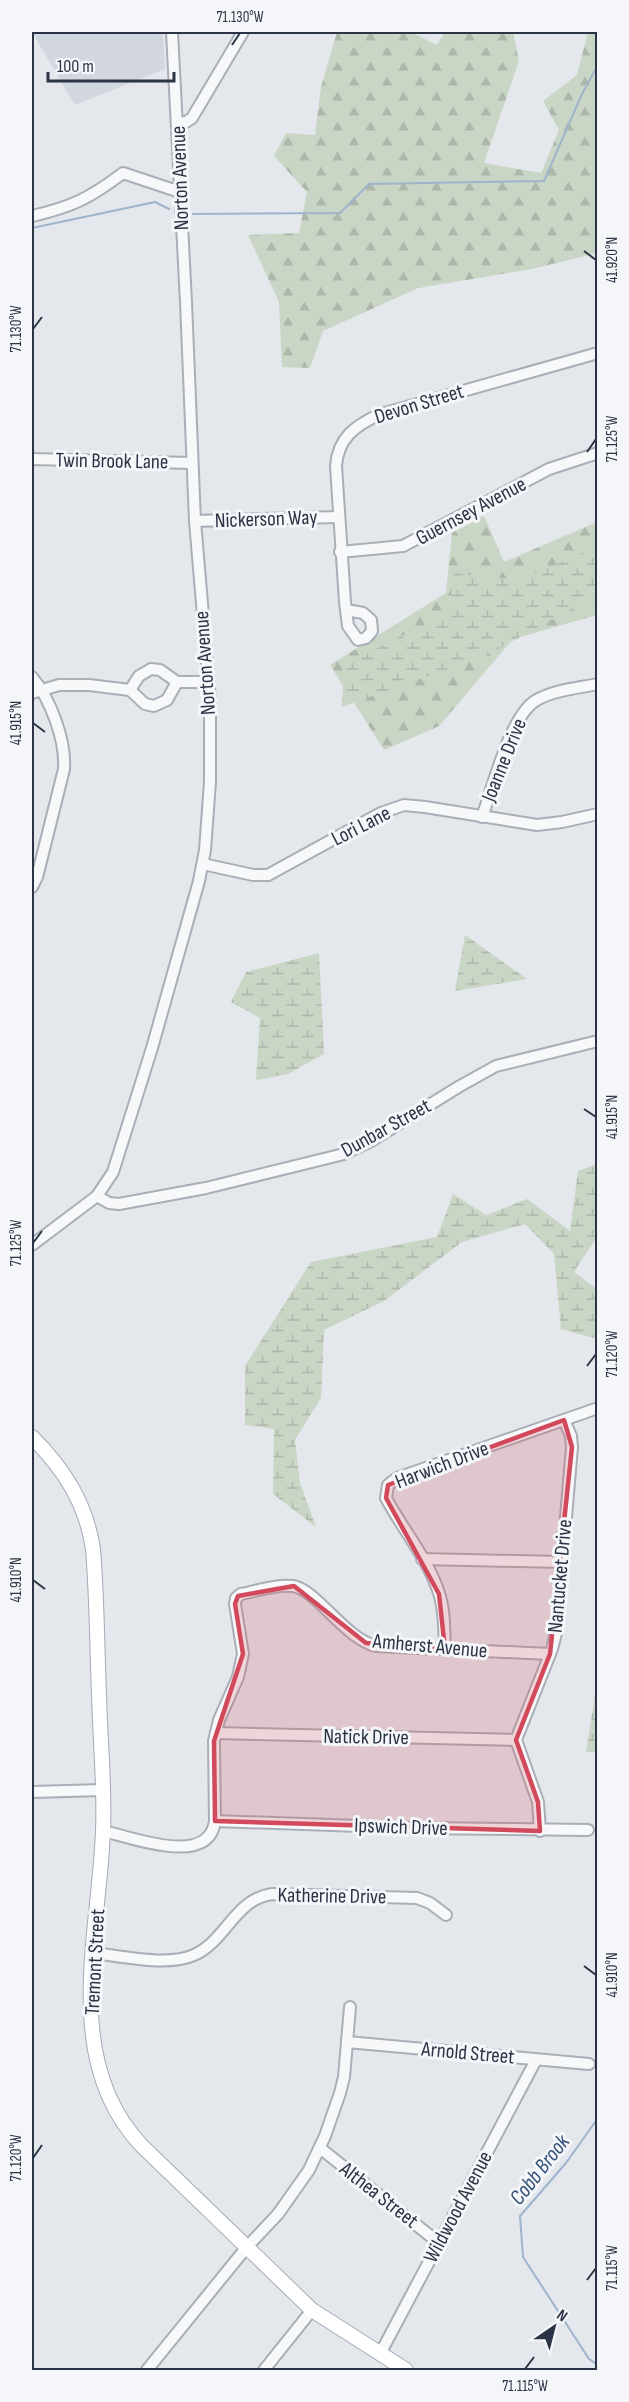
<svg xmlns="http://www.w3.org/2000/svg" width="629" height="2402" viewBox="0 0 629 2402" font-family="'Sofia Sans Condensed',sans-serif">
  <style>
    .built { fill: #d2d6de }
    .forest { fill: url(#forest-firs) }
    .wetland { fill: url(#wetland-marsh) }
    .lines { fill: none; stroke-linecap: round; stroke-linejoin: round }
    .stream { stroke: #9fb4cc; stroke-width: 2 }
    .minor-casing { stroke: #a9aeb7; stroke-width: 14 }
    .major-casing { stroke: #a3abb8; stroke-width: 16 }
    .minor { stroke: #f7f8fa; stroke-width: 10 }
    .major { stroke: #fff; stroke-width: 14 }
    .marked { fill: #d1495b; fill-opacity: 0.2; stroke: #d1495b; stroke-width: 4.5; stroke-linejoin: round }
    .ticks { fill: none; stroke: #2b3445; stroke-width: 2 }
    .labels { text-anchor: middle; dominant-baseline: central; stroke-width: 6; stroke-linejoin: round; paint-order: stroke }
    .street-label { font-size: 21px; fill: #2b3445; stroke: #f4f6f9 }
    .water-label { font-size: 22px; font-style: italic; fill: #34527a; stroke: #f4f6f9 }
    .neatline { fill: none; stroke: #2b3445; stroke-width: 2 }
    .ticks-label { font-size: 15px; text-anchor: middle; fill: #2b3445 }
  </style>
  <defs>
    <pattern id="forest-firs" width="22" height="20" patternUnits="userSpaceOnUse" patternTransform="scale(1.5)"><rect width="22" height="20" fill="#c9d6c5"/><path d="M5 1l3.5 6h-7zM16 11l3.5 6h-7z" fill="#adb8ab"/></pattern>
    <pattern id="wetland-marsh" width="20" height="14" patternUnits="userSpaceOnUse" patternTransform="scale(1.5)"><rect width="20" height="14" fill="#c9d6c5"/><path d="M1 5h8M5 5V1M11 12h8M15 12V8" fill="none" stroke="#adb8ab"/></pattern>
  </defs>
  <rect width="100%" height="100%" fill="#e4e7ec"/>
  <path class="built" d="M32,32H163L165,69L75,105Z"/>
  <g class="forest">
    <path d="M337,32H411L437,45L445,32H513L519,61L484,163L541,173L559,130L543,101L577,75L588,32H597V253L532,269L418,288L323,331L310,368L282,367L279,302L248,235L299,233L307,192L274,156L286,133L315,135L321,87Z"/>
    <path d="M484,516L504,562L597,522V615L513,639L439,726L384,750L330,665L446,593L452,533Z"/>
  </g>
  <g class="wetland">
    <path d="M597,547V595L489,654L342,707L344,665L449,612L454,573L519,580Z"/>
    <path d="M465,935L527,979L455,991Z"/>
    <path d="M319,953L324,1054L288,1074L256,1080L260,1018L231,1002L246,972Z"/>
    <path d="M597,1164V1237L574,1272L597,1289V1339L561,1329L554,1254L525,1224L462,1242L384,1301L324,1330L321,1398L295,1440L300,1483L316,1527L273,1494L274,1429L245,1425V1366L311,1262L437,1237L453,1194L486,1215L527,1199L570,1231L578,1171Z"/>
    <path d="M597,1688V1752H586L596,1689Z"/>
  </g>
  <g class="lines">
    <g class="stream">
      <path d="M193,214L340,213L369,184L544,181L582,94L598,65"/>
      <path d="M32,228L155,202L169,209"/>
      <path d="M598,2118L566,2163L520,2216L523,2257L589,2359L598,2365"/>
    </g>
    <defs>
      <g id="minor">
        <path d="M177,123L186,122L192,118L243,32"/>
        <path d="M32,216C72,207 90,198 123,173L180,192"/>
        <path d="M32,459L192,463"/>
        <path d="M195,521L338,517"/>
        <path d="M340,552L403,546L549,469L598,453"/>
        <path d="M346,610L363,613L371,620L372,631L366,638L358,640L348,626L345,602L336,466C338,438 355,426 378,415L598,353"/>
        <path d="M32,677C50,698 66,740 64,769L37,877L32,887"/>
        <path d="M130,690L139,676L151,669L160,670L177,682H208"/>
        <path d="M32,693L59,685H89L130,690L145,704L154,706L167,700L177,682"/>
        <path d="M482,817C493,787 510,717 535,701C553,690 578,688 598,684"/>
        <path d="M203,864L253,875H268L381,813L404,805L425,807L537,825L562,822L598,814"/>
        <path d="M97,1196L109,1203L119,1204L206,1188L344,1154L371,1141L460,1086L496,1066L598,1041"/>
        <path d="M32,1245L97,1196L113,1172L152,1048L199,881L205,850L210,782V698L195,521L186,302L172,32"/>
        <path d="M422,1559L562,1562"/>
        <path d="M445,1649C444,1631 445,1611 439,1593C428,1559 403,1530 386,1498L388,1485L397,1478L598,1408"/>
        <path d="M216,1733L516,1740"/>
        <path d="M32,1792L102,1790"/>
        <path d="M215,1821L416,1828L588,1830"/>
        <path d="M103,1831C132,1837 209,1868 215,1821L214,1741L219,1720L238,1677L243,1654L235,1604L236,1598L241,1594C256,1591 278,1584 293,1586C317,1590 345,1639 376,1646L550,1654"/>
        <path d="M540,1831L538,1802L516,1740L552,1649L556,1633L572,1447L571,1436L564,1420"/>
        <path d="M93,1953C122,1956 167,1967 194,1955C226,1941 235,1899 272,1894L417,1898L430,1903L446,1915"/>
        <path d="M347,2042L589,2064"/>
        <path d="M320,2148L439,2243"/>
        <path d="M380,2354L536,2060"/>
        <path d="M147,2370L246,2248L278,2214L309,2170L325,2136L340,2093L344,2077L350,2007"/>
        <path d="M264,2370L312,2310"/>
      </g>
      <path id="major" d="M32,1437C64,1469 86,1503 93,1549C97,1597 97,1646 99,1694C100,1740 105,1786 103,1831C99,1936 61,2061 142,2146L312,2310L406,2370"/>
    </defs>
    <use href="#minor" class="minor-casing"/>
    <use href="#major" class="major-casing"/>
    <use href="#minor" class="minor"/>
    <use href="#major" class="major"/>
  </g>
  <path class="marked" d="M564,1420L572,1447L550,1654L516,1740L538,1802L540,1831L215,1821L214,1741L243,1654L235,1604L238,1596L294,1586L366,1643L445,1649L439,1594L386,1498L388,1485Z"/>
  <path class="ticks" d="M232,45L240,33M584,251L596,260M33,329L42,317M587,452L596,439M33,723L45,732M584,1109L596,1117M33,1243L42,1231M587,1366L596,1354M33,1580L45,1589M584,1966L596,1975M33,2158L42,2145M587,2280L596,2268M525,2369L534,2357"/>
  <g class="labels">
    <g class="street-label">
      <text transform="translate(180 178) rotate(-92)">Norton Avenue</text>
      <text transform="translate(419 404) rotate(-17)">Devon Street</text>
      <text transform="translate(112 461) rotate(1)">Twin Brook Lane</text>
      <text transform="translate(471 511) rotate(-28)">Guernsey Avenue</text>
      <text transform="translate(266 519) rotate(-2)">Nickerson Way</text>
      <text transform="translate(205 663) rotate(-94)">Norton Avenue</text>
      <text transform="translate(504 760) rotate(-68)">Joanne Drive</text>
      <text transform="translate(361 826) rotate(-27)">Lori Lane</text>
      <text transform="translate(386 1128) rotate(-29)">Dunbar Street</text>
      <text transform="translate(442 1465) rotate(-21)">Harwich Drive</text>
      <text transform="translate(560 1576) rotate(-85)">Nantucket Drive</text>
      <text transform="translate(430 1646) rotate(5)">Amherst Avenue</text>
      <text transform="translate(366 1737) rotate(1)">Natick Drive</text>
      <text transform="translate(401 1827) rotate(2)">Ipswich Drive</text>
      <text transform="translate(332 1896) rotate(1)">Katherine Drive</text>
      <text transform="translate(95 1962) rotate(-87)">Tremont Street</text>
      <text transform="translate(468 2053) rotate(5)">Arnold Street</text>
      <text transform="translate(379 2195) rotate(38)">Althea Street</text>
      <text transform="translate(458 2207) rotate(-62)">Wildwood Avenue</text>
    </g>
    <g class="water-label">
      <text transform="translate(540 2170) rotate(-52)">Cobb Brook</text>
    </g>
  </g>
  <rect width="629" height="2402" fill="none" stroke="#f4f6f9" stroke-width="66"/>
  <g transform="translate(554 2327) rotate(35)" stroke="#f4f6f9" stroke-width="4.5" paint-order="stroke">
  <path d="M0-4.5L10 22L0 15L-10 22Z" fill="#2b3445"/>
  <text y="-9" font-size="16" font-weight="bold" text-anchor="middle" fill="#2b3445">N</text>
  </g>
  <path d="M48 72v9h126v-9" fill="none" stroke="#2b3445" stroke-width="3"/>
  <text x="57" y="72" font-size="18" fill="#2b3445" stroke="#f4f6f9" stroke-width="4.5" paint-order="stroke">100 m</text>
  <rect x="33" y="33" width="563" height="2336" class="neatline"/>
  <g class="ticks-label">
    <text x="240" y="22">71.130°W</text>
    <text transform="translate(612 260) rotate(-90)" y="5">41.920°N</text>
    <text transform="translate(16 329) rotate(-90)" y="5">71.130°W</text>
    <text transform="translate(612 439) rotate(-90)" y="5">71.125°W</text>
    <text transform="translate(16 723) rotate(-90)" y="5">41.915°N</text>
    <text transform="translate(612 1117) rotate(-90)" y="5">41.915°N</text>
    <text transform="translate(16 1243) rotate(-90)" y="5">71.125°W</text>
    <text transform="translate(612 1354) rotate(-90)" y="5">71.120°W</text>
    <text transform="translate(16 1580) rotate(-90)" y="5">41.910°N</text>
    <text transform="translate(612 1975) rotate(-90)" y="5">41.910°N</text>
    <text transform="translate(16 2158) rotate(-90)" y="5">71.120°W</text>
    <text transform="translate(612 2268) rotate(-90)" y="5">71.115°W</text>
    <text x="525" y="2391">71.115°W</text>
  </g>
</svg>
